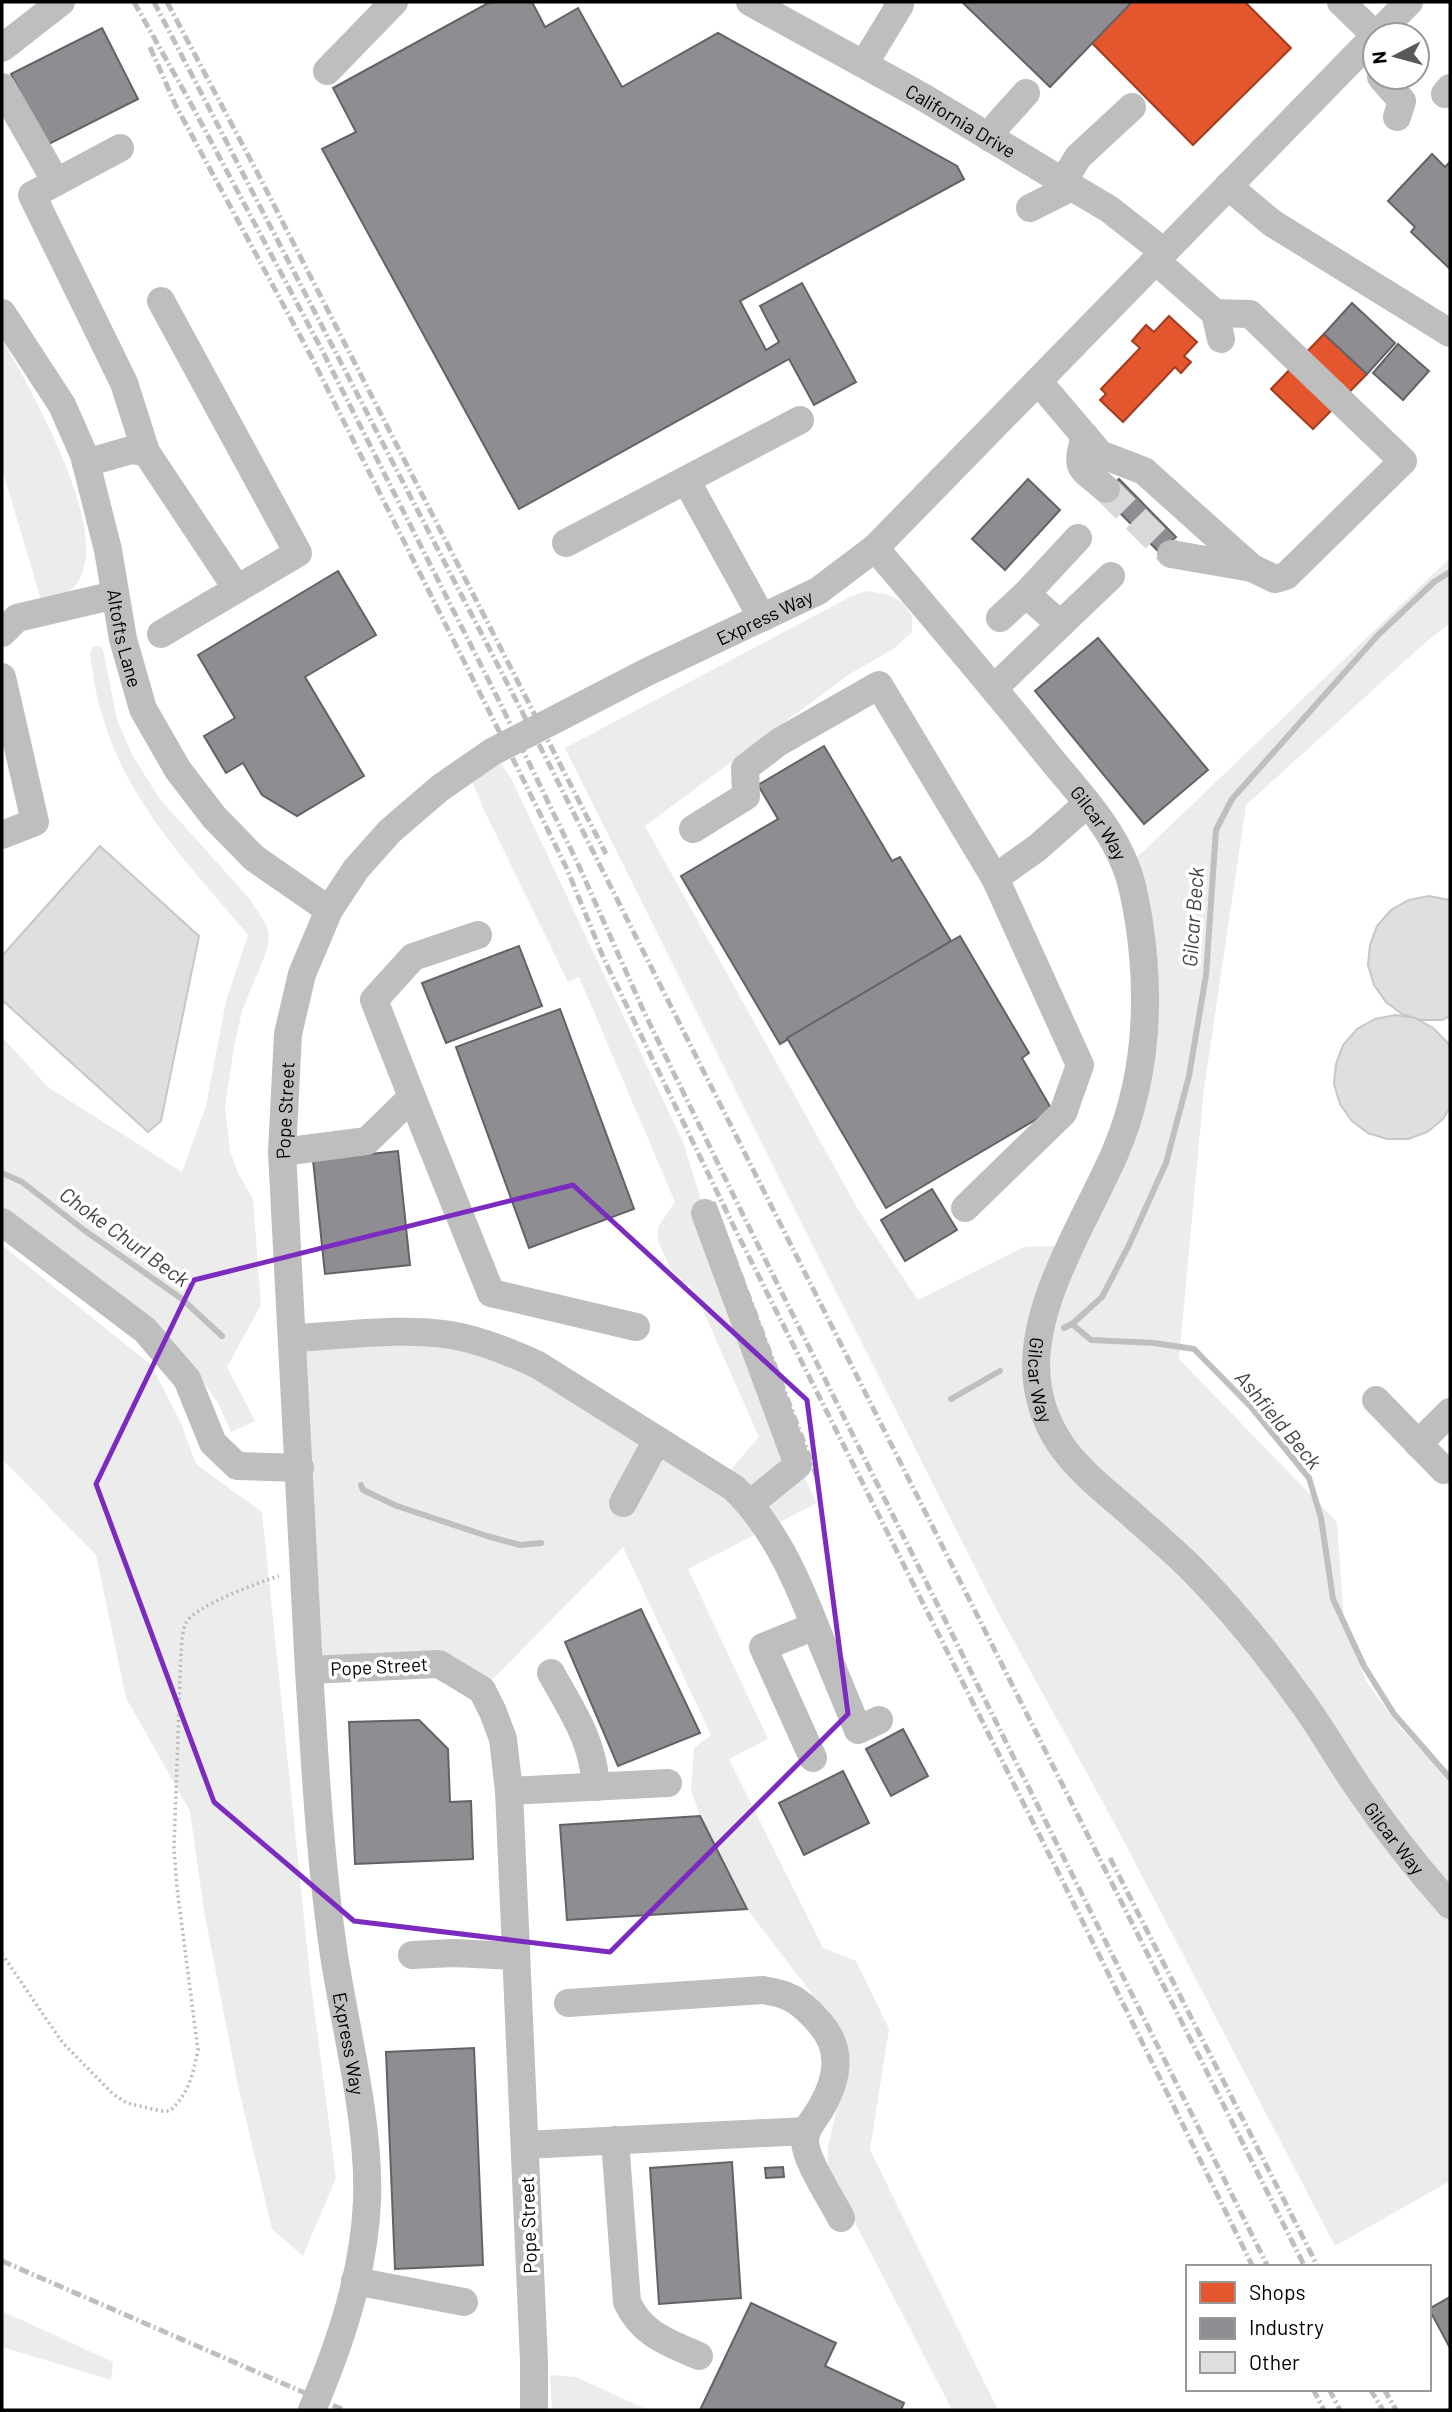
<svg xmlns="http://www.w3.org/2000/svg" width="1452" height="2412" viewBox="0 0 1452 2412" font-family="Barlow,sans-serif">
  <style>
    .green { fill: #ececec }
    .shops { fill: #e4572e; stroke: #a03d20; stroke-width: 2 }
    .industry { fill: #8d8d92; stroke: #636366; stroke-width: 2 }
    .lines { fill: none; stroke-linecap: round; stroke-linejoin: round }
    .stream { stroke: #bfbfbf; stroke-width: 6 }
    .building { fill: #dfdfdf; stroke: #c7c7c7; stroke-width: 2 }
    .minor-tunnel { stroke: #d9d9d9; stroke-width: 28; stroke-dasharray: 28 14; stroke-linecap: butt }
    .path { stroke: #b9b9b9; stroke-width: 3.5; stroke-dasharray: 2 3.5; stroke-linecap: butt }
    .minor { stroke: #bebebe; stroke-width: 28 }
    .rail { stroke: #bebebe; stroke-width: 5; stroke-dasharray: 10 3.5 2 3.5; stroke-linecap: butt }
    .marked { fill: none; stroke: #7b2cbf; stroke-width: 5; stroke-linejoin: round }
    .labels { text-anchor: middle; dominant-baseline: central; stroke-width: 7; stroke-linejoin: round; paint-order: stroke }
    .street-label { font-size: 19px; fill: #000; stroke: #fff }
    .water-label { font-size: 21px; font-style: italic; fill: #444; stroke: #fff }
  </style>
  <rect width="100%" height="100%" fill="#fff"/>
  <g class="green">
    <path d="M2,338C28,387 117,535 75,586C68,595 52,598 42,603L2,469Z"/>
    <path d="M1450,558V623L1427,641L1246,805L1204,1089L1179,1359L1337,1522L1344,1621L1366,1681L1400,1728L1450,1779V2181L1335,2246L1117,1828L994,1605L817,1254L565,748L850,597L866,591L887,594L903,603L912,616V632L895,648L848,675L645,826L859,1211L918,1300L1024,1247L1072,1245L1141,1069L1127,867Z"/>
    <path d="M93,646H99L103,649L117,720L133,756L159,798L249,898L266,924L269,935L267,950L242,1011L234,1047L225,1107L230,1151L238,1173L253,1199L261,1305L227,1367L255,1421L231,1432L218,1403L173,1340L2,1208V1037L48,1087L182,1172L206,1106L226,1001L248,935C189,864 127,804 101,711C95,693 93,672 90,653Z"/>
    <path d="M492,752L511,778L683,1142L705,1213L798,1465L817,1503L688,1569L768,1739L729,1759L823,1948L856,1961L889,2029L870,2150L998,2410H952L831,2176L828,2163V2147L847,2064L841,2032L747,1909L700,1816L691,1790L694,1748L711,1735L623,1547L482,1690L439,1664L309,1670L293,1338L484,1343L722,1480L759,1437L694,1290L671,1270L658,1241V1227L675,1202L579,977L568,982L484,810L467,769Z"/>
    <path d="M2,1245L151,1365L181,1423L196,1464L262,1512L310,1976L336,2178L303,2256L272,2229L238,2086L204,1911L190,1811L126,1698L96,1555L2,1459Z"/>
    <path d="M2,2311L113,2362L111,2380L2,2347Z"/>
    <path d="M550,2375L576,2377L648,2410H552Z"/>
  </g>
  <g class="shops">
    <path d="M1132,2H1245L1291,48L1193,145L1091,42Z"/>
    <path d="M1169,316L1197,342L1184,356L1191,362L1181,373L1175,367L1123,422L1100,400L1106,394L1101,389L1140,348L1132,341L1146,325L1154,332Z"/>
    <path d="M1324,334L1367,374L1313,429L1271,389Z"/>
  </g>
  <g class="industry">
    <path d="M490,2H532L545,27L578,8L622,87L718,33L957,166L964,179L740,301L766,350L779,342L760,306L802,283L856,382L814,405L789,359L519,509L322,149L356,132L333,88Z"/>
    <path d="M962,2H1132L1050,87Z"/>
    <path d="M102,28L138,99L47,145L11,74Z"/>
    <path d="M1432,154L1445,167L1450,162V269L1411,232L1415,227L1388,201Z"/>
    <path d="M1352,303L1395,343L1367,374L1324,334Z"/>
    <path d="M1398,344L1429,371L1403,400L1373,373Z"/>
    <path d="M1028,479L1060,510L1005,570L972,539Z"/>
    <path d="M1119,479L1176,537L1160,553L1103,496Z"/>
    <path d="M338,571L376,635L305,677L364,776L297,816L262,795L243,763L226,773L204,736L235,718L198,655Z"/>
    <path d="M1098,638L1208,770L1144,824L1035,691Z"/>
    <path d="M824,746L892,861L900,857L951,941L780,1044L681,876L778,819L758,785Z"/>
    <path d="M960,936L1029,1053L1022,1058L1052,1110L886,1208L787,1038Z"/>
    <path d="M519,946L542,1006L446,1043L422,983Z"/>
    <path d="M560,1009L634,1209L529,1248L456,1047Z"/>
    <path d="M398,1151L410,1265L325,1274L313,1160Z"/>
    <path d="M932,1189L957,1230L905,1261L881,1220Z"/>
    <path d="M641,1609L700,1733L618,1766L565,1642Z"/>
    <path d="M419,1720L448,1749L450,1802L471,1801L473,1859L355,1864L349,1722Z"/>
    <path d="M903,1729L928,1776L891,1796L866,1749Z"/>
    <path d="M843,1771L869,1823L804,1855L779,1803Z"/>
    <path d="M700,1816L747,1909L567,1920L560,1825Z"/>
    <path d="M474,2048L483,2265L395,2269L386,2052Z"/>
    <path d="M732,2162L741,2298L659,2304L650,2168Z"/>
    <path d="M783,2167L784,2177L766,2178L765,2168Z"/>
    <path d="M1450,2297V2348L1429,2309Z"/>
    <path d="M751,2303L836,2343L825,2366L904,2403L901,2410H700Z"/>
  </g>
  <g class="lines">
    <g class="stream">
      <path d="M2,1173L22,1182L84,1230L182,1299L222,1336"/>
      <path d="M1072,1324L1091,1340L1154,1343L1194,1349L1251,1407L1309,1478L1321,1518L1333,1599L1364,1666L1394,1714L1450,1778"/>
      <path d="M1064,1328L1072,1324L1102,1297L1129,1245L1166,1163L1189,1076L1206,975L1216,830L1232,799L1378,635L1434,582L1450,572"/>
      <path d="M951,1399L1000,1371"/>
      <path d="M361,1485L363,1490L397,1506L487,1536L520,1545L541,1543"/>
    </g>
  </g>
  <g class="building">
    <path d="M100,846L199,936L161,1121L148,1132L2,1000V956Z"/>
    <path d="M1429,896L1450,900V1016L1442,1020H1421L1402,1014L1386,1002L1374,985L1368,965L1370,945L1377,926L1391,910L1409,900Z"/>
    <path d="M1395,1015L1415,1018L1433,1028L1448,1043L1450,1049V1107L1443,1119L1427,1132L1408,1139H1387L1368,1133L1352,1121L1340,1104L1334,1084L1336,1064L1343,1045L1357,1029L1375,1019Z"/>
  </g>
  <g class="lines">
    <path class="minor-tunnel" d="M1106,489L1171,554"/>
    <path class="path" d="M2,1954L62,2042L113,2094L127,2103L161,2111H170C189,2093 193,2074 198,2050L177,1888L174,1848L181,1651C182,1643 182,1630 186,1623C194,1606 260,1582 279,1576"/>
    <g class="minor">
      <path id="s1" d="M750,2L923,97L1072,187L1109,209L1164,252"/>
      <path d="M1341,2L1375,35"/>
      <path d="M1376,35L1409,2"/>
      <path d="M2,48L61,2"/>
      <path d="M864,64L900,5L897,2"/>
      <path d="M327,71L394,2"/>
      <path d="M1381,77L1402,101L1397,117"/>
      <path d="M2,87L56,182"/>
      <path d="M1445,94L1450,88"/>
      <path d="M990,138L999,123L1026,93"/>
      <path d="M120,148L32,195L124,383L146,452"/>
      <path d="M1063,182L1078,157L1132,107"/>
      <path d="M1228,186L1272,223L1450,333"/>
      <path d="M1030,208L1072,187"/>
      <path d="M1156,261L1215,313L1221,339"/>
      <path id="s2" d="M2,313L62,405L84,455L108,550L123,639L143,709L178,770L214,817L254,858L329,910"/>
      <path d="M1038,381L1100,454L1144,471L1252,568L1275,579L1286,576L1403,461L1250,314L1215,313"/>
      <path d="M1085,436C1075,472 1080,466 1106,489"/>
      <path d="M86,463L131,450L146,452L237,589L298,553L161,301"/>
      <path d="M686,480L762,618"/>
      <path d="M566,543L800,420"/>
      <path id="s3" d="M875,548C933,616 991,684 1047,754C1075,789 1110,824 1126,867C1133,884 1136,904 1139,922C1151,1001 1147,1078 1115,1153C1086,1220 1028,1307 1037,1381C1044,1442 1083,1473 1127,1510C1149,1530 1172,1549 1193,1570C1231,1609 1266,1651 1297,1695C1320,1725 1338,1759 1360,1790C1387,1830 1417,1868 1450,1905"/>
      <path d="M1171,554L1252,568"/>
      <path d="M1000,618L1026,594"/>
      <path d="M1060,624L1026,594L1078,538"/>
      <path d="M2,633L17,618L115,595"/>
      <path d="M161,634L237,589"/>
      <path d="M2,677L35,822L2,835"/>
      <path d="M994,688L1111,576"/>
      <path d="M693,829L746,796L745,768L779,742L879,685L995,878"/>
      <path d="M412,1097L491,1293L636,1327"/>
      <path d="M282,1152L367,1141L412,1097L374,1000L413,957L478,935"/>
      <path d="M965,1208L1063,1113L1080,1065L995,878L1037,848L1087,804"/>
      <path d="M705,1213L798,1465L750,1504"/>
      <path d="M2,1222L145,1330L187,1379L213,1443L237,1466L300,1468"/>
      <path d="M293,1338C344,1336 399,1327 451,1335C481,1340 510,1352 538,1365L734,1488C773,1526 795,1575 815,1626L763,1647L813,1758"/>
      <path d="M1376,1400L1444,1470"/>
      <path d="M1418,1444L1450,1412"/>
      <path d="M623,1503L657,1440"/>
      <path d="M815,1626L858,1730L879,1720"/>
      <path id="s4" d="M309,1670C315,1765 320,1860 334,1955C346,2033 370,2123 367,2201C364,2274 340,2344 312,2410"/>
      <path d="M551,1673C573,1713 593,1740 596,1787"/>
      <path d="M509,1791L668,1783"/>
      <path d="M412,1955L454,1953L516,1956"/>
      <path d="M568,2003L763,1990C789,1994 799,2000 817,2020C843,2047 839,2077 821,2108C815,2119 805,2127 805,2141C805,2160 832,2200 841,2218"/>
      <path d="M615,2140L627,2302C641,2334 669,2343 699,2356"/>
      <path d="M525,2145L806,2131"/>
      <path d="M355,2281L464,2302"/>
      <path id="s5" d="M534,2410V2361L509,1791L503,1739L493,1712L482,1690L439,1664L309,1670L282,1152L288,1034L302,974L329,910L356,869L390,831L440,788L492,752L647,672L818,591L875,548L1375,36"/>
    </g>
    <g class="rail">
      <path d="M134,2L189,100L323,352L502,707L578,864L644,1012L748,1225L1268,2267"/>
      <path d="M154,2L547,760L1305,2267"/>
      <path d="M167,2L257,172L606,854"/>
      <path d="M150,47L176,106L312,358L520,773L567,869L604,959L736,1231L1066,1888L1253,2267"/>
      <path d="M713,1202L818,1480"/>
      <path d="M1110,1858L1318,2267"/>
      <path d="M2,2261L344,2410"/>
      <path d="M1313,2389L1324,2410"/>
      <path d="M1329,2389L1340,2410"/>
      <path d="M1370,2389L1383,2410"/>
      <path d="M1384,2389L1396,2410"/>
    </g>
  </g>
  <path class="marked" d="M573,1185L807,1400L848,1714L610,1952L354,1921L214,1802L96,1484L194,1280Z"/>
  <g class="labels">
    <g class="street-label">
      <text stroke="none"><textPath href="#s1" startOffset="242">California Drive</textPath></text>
      <text stroke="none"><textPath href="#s5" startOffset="2207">Express Way</textPath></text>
      <text stroke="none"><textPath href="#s2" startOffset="352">Altofts Lane</textPath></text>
      <text stroke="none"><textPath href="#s3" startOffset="355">Gilcar Way</textPath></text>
      <text stroke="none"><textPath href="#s5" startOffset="1466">Pope Street</textPath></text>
      <text stroke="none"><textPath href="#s3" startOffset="942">Gilcar Way</textPath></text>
      <text transform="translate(379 1666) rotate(-3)">Pope Street</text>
      <text stroke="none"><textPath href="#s3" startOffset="1530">Gilcar Way</textPath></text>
      <text stroke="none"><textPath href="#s4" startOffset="376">Express Way</textPath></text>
      <text transform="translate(528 2225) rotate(-92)">Pope Street</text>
    </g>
    <g class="water-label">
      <text transform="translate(1192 917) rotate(-86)">Gilcar Beck</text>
      <text transform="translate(125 1236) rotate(36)">Choke Churl Beck</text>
      <text transform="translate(1279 1419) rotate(50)">Ashfield Beck</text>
    </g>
  </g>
  <rect width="1452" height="2412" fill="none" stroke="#000000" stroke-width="7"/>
  <rect x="1186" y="2265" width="245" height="126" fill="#ffffff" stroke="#999999" stroke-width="2"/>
  <rect x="1200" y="2282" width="35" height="21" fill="#e4572e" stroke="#999999" stroke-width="2"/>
  <text x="1249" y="2300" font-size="21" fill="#000000">Shops</text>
  <rect x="1200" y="2318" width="35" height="21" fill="#8d8d92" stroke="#999999" stroke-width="2"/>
  <text x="1249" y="2335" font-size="21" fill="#000000">Industry</text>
  <rect x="1200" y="2352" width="35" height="21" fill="#dfdfdf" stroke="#999999" stroke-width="2"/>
  <text x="1249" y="2370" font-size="21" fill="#000000">Other</text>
  <g transform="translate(1396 56) rotate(264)"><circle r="33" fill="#ffffff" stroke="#999999" stroke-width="2"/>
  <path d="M0-5L12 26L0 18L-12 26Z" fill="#595959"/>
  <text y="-10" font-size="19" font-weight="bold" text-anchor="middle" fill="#000000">N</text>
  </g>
</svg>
